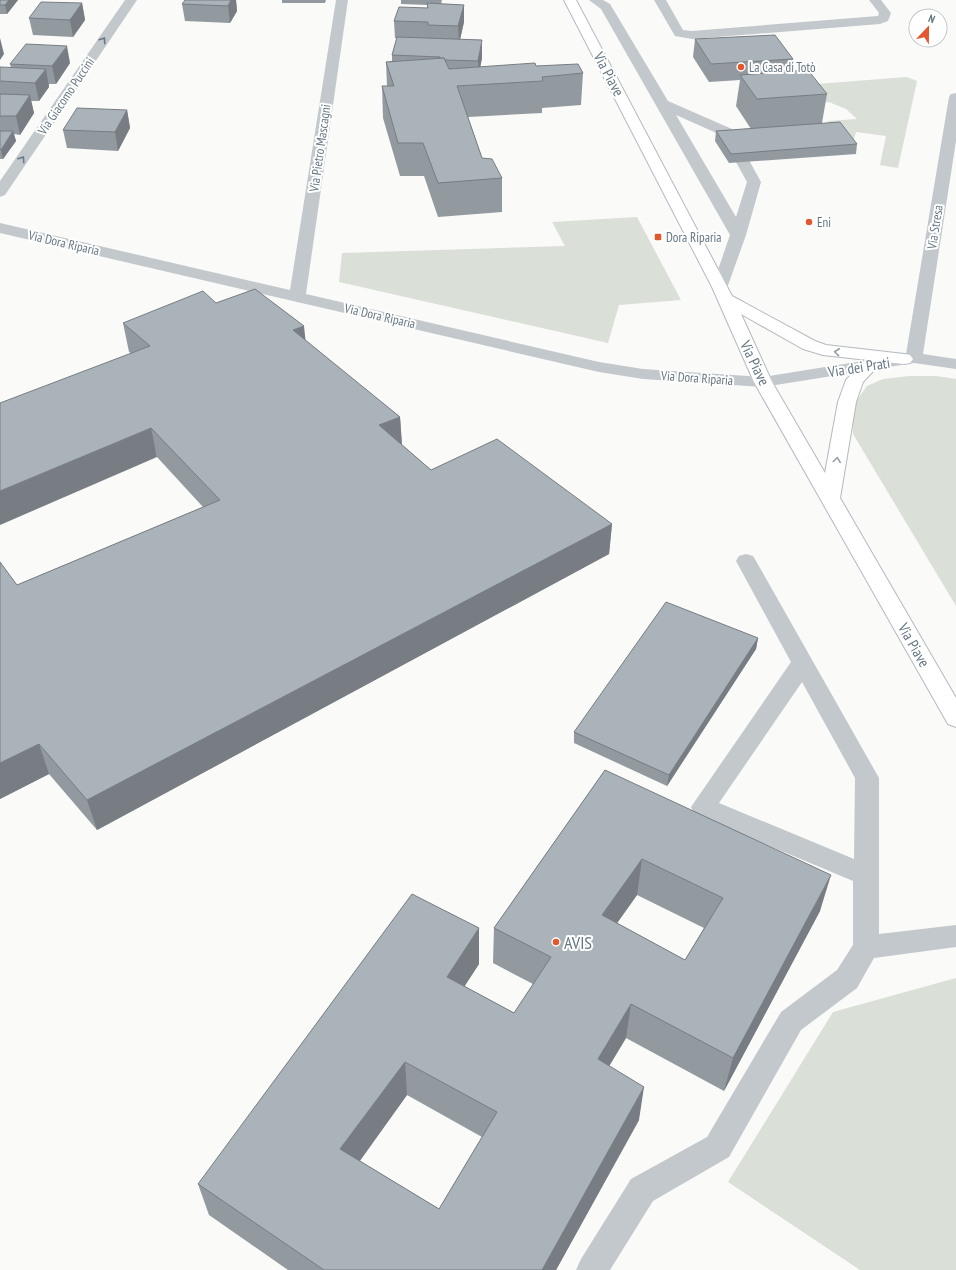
<svg xmlns="http://www.w3.org/2000/svg" width="956" height="1270" viewBox="0 0 956 1270" font-family="'PT Sans Narrow',sans-serif">
  <style>
    .green { fill: #dadfd7 }
    .lines { fill: none; stroke-linecap: round; stroke-linejoin: round }
    .secondary-casing { stroke: #b3babf; stroke-width: 2 }
    .service { fill: #c3c8cc; fill-rule: evenodd }
    .minor { fill: #c3c8cc; fill-rule: evenodd }
    .secondary { fill: #fff; fill-rule: evenodd }
    .wall { fill: #929a9f; fill-rule: evenodd }
    .shaded-wall { fill: #777d82 }
    .building { fill: #aab3b9; stroke: #777d82; fill-rule: evenodd }
    .oneway { stroke: #6a7a87 }
    .oneway2 { stroke: #939fa8 }
    .poi-dot { fill: #e4572e; stroke: #fff; stroke-width: 1.5 }
    .labels { text-anchor: middle; dominant-baseline: central; stroke-width: 4; stroke-linejoin: round; paint-order: stroke }
    .far-poi-label { font-size: 13px; fill: #657683; stroke: #fff; text-anchor: start }
    .far-street-label { font-size: 13px; fill: #657683; stroke: #fff }
    .street-label { font-size: 15px; fill: #657683; stroke: #fff }
    .near-poi-label { font-size: 18px; fill: #657683; stroke: #fff; text-anchor: start }
  </style>
  <rect width="100%" height="100%" fill="#fafaf8"/>
  <g class="green">
    <path d="M907,77L917,81L898,168L880,165L886,136L856,132L852,146L828,121L857,119L846,109L829,102L806,104L739,90Z"/>
    <path d="M637,217L681,300L619,305L608,343L339,282L342,253L565,246L552,222Z"/>
    <path d="M909,376H936L956,379V606L853,434V406L867,386L883,379Z"/>
    <path d="M956,978V1270H860L728,1182L833,1012Z"/>
  </g>
  <g class="lines">
    <defs>
      <path id="secondary" d="M564,0H576L732,296L815,341L826,345L904,354L910,355L913,359L910,363L904,364L876,361L879,365L863,382L856,402L840,498L956,698V727L948,724L754,382L712,287ZM741,314L803,349L823,355L868,360L864,361L846,380L838,402L825,473L772,382Z"/>
    </defs>
    <use href="#secondary" class="secondary-casing"/>
    <g class="service">
      <path d="M589,0H603L610,4L668,101L732,129L761,182L746,235L726,291L720,292L714,291L712,287L730,235L601,9ZM676,115L721,135L747,182L736,217Z"/>
      <path d="M654,0H666L683,30L692,31L878,16L879,13L869,0H881L891,13L888,21L880,24L692,39L675,36Z"/>
      <path d="M746,554L753,556L756,561L879,778V934L956,925V947L874,958L857,988L801,1030L729,1157L653,1201L610,1270H576L581,1259L631,1179L707,1137L781,1012L837,970L853,945V881L694,814L691,807L791,662L736,561L739,556ZM802,682L855,778L854,859L719,803Z"/>
    </g>
    <g class="minor">
      <path d="M125,0H137L5,195L0,197V181Z"/>
      <path d="M336,0H348L306,294L599,362L643,369L763,377L906,354L949,97L951,94L956,93V141L923,354L956,359V369L914,363L763,387L643,379L599,372L0,233V223L290,290Z"/>
    </g>
    <use href="#secondary" class="secondary"/>
  </g>
  <g class="wall">
    <path d="M0,0H18L7,14H0Z"/>
    <path d="M236,0L237,11L230,23L185,21L182,4Z"/>
    <path d="M282,0H326L325,3H282Z"/>
    <path d="M401,0H442L441,4L464,5V22L460,39L482,58L480,67L536,66L583,73L581,105L542,108V113L468,117L482,158L502,178V212L438,217L424,176H400L383,118L382,86H387L386,62L392,61V55L397,39L395,38L394,21L427,8V5L401,4Z"/>
    <path d="M82,3L85,20L73,37L33,35L29,18Z"/>
    <path d="M695,39L793,59L791,71L827,94L822,123L857,144L856,154L729,163L715,141L716,131L751,129L736,106L740,80L709,82L693,57Z"/>
    <path d="M70,63L56,84H49V87L39,101H31L34,113L20,135L14,134L16,141L3,159H0V81L11,67L10,64Z"/>
    <path d="M127,110L130,128L118,151L67,148L63,130Z"/>
    <path d="M216,303L305,341L400,417L402,445L431,470L612,524L609,554L97,830L49,774L0,799V562L17,585L203,507L157,457L131,353L129,352L123,323Z"/>
    <path d="M758,638L756,649L667,786L574,743V732Z"/>
    <path d="M605,770L820,911L724,1091L626,1038L609,1066L639,1120L556,1270H288L209,1215L198,1184L479,928V964L464,986L514,1013L533,984L493,963L494,928ZM637,895L704,928L685,960L617,923ZM407,1095L482,1137L439,1209L360,1161Z"/>
  </g>
  <g class="shaded-wall">
    <path d="M9,0H18L7,14L5,5Z"/>
    <path d="M231,0H236L237,11L230,23L228,6Z"/>
    <path d="M82,3L85,20L73,37L70,20Z"/>
    <path d="M464,5V22L459,44L458,26Z"/>
    <path d="M0,38L4,54L0,60Z"/>
    <path d="M482,40V58L478,79V61Z"/>
    <path d="M67,46L70,63L56,84L52,66Z"/>
    <path d="M46,69L49,87L39,101L35,83Z"/>
    <path d="M30,95L34,113L20,135L16,116Z"/>
    <path d="M127,110L130,128L118,151L115,132Z"/>
    <path d="M13,131L16,141L3,159L1,150Z"/>
    <path d="M304,326L307,354L293,330Z"/>
    <path d="M400,417L402,446L379,425Z"/>
    <path d="M151,428L157,457L0,525V491Z"/>
    <path d="M612,524L609,554L97,830L87,800Z"/>
    <path d="M758,638L756,649L667,786L669,775Z"/>
    <path d="M39,744L49,774L0,799V763Z"/>
    <path d="M642,859L637,895L598,950L602,915Z"/>
    <path d="M831,875L820,911L724,1091L733,1058Z"/>
    <path d="M479,928V964L448,1012L447,977Z"/>
    <path d="M631,1004L626,1038L593,1093L598,1059Z"/>
    <path d="M405,1062L407,1095L345,1181L340,1149Z"/>
    <path d="M644,1087L639,1120L556,1270H542Z"/>
  </g>
  <g class="building">
    <path d="M0,0H9L5,5H0Z"/>
    <path d="M185,0H231L228,6L182,4Z"/>
    <path d="M41,2L82,3L70,20L29,18Z"/>
    <path d="M427,3L464,5L458,26L428,25V22L394,21L399,7L428,8Z"/>
    <path d="M775,35L793,59L711,64L695,39Z"/>
    <path d="M397,37L482,40L478,61L445,60L444,58H438L440,57L392,55Z"/>
    <path d="M26,44L67,46L52,66L10,64Z"/>
    <path d="M444,58L449,69L535,63L536,66L578,64L583,73L542,77L543,81L457,86L482,158L492,159L502,178L438,183L423,143H398L382,86H394L386,62Z"/>
    <path d="M0,67L46,69L35,83L0,81Z"/>
    <path d="M808,70L827,94L757,99L740,75Z"/>
    <path d="M0,94L30,95L16,116H0Z"/>
    <path d="M77,108L127,110L115,132L63,130Z"/>
    <path d="M840,122L857,144L731,154L716,131Z"/>
    <path d="M0,131H13L1,150L0,149Z"/>
    <path d="M255,289L304,326L293,330L400,417L379,425L431,470L497,439L612,524L87,800L39,744L0,763V562L17,585L220,500L151,428L0,491V403L150,346L123,323L203,291L216,303Z"/>
    <path d="M666,602L758,638L669,775L574,732Z"/>
    <path d="M605,770L831,875L733,1058L631,1004L598,1059L644,1087L542,1270H324L198,1184L412,894L479,928L447,977L514,1013L551,957L494,928ZM642,859L723,898L685,960L602,915ZM405,1062L497,1112L439,1209L340,1149Z"/>
  </g>
  <defs><path id="oneway-chevron" d="M-2-3.5L2.5 0L-2 3.5" fill="none" stroke-width="1.6" stroke-linecap="round" stroke-linejoin="round"/></defs>
  <g class="oneway">
    <use href="#oneway-chevron" transform="translate(103 40) rotate(-56)"/>
    <use href="#oneway-chevron" transform="translate(22 159) rotate(-56)"/>
  </g>
  <g class="oneway2">
    <use href="#oneway-chevron" transform="translate(837 352) rotate(-174)"/>
    <use href="#oneway-chevron" transform="translate(837 460) rotate(-82)"/>
  </g>
  <g class="poi-dot">
    <circle cx="741" cy="67" r="4"/>
    <circle cx="809" cy="222" r="4"/>
    <rect x="654" y="233" width="8" height="8" rx="2"/>
    <circle cx="556" cy="942" r="4"/>
  </g>
  <g class="labels">
    <g class="far-poi-label">
      <text x="749" y="67">La Casa di Totò</text>
      <text x="817" y="222">Eni</text>
      <text x="666" y="237">Dora Riparia</text>
    </g>
    <g class="far-street-label">
      <text transform="translate(66 96) rotate(-56)">Via Giacomo Puccini</text>
      <text transform="translate(320 148) rotate(-82)">Via Pietro Mascagni</text>
      <text transform="translate(935 227) rotate(-81)">Via Stresa</text>
      <text transform="translate(64 243) rotate(13)">Via Dora Riparia</text>
      <text transform="translate(380 316) rotate(13)">Via Dora Riparia</text>
      <text transform="translate(697 378) rotate(4)">Via Dora Riparia</text>
    </g>
    <g class="street-label">
      <text transform="translate(609 74) rotate(62)">Via Piave</text>
      <text transform="translate(755 363) rotate(64)">Via Piave</text>
      <text transform="translate(859 367) rotate(-9)">Via dei Prati</text>
      <text transform="translate(914 645) rotate(60)">Via Piave</text>
    </g>
    <g class="near-poi-label">
      <text x="564" y="942">AVIS</text>
    </g>
  </g>
  <g transform="translate(928 28) rotate(22)"><circle r="19" fill="#ffffff" stroke="#c1c8cd"/>
  <path d="M0-3L7 15L0 10L-7 15Z" fill="#e4572e"/>
  <text y="-6" font-size="11" font-weight="bold" text-anchor="middle" fill="#657683">N</text>
  </g>
</svg>
